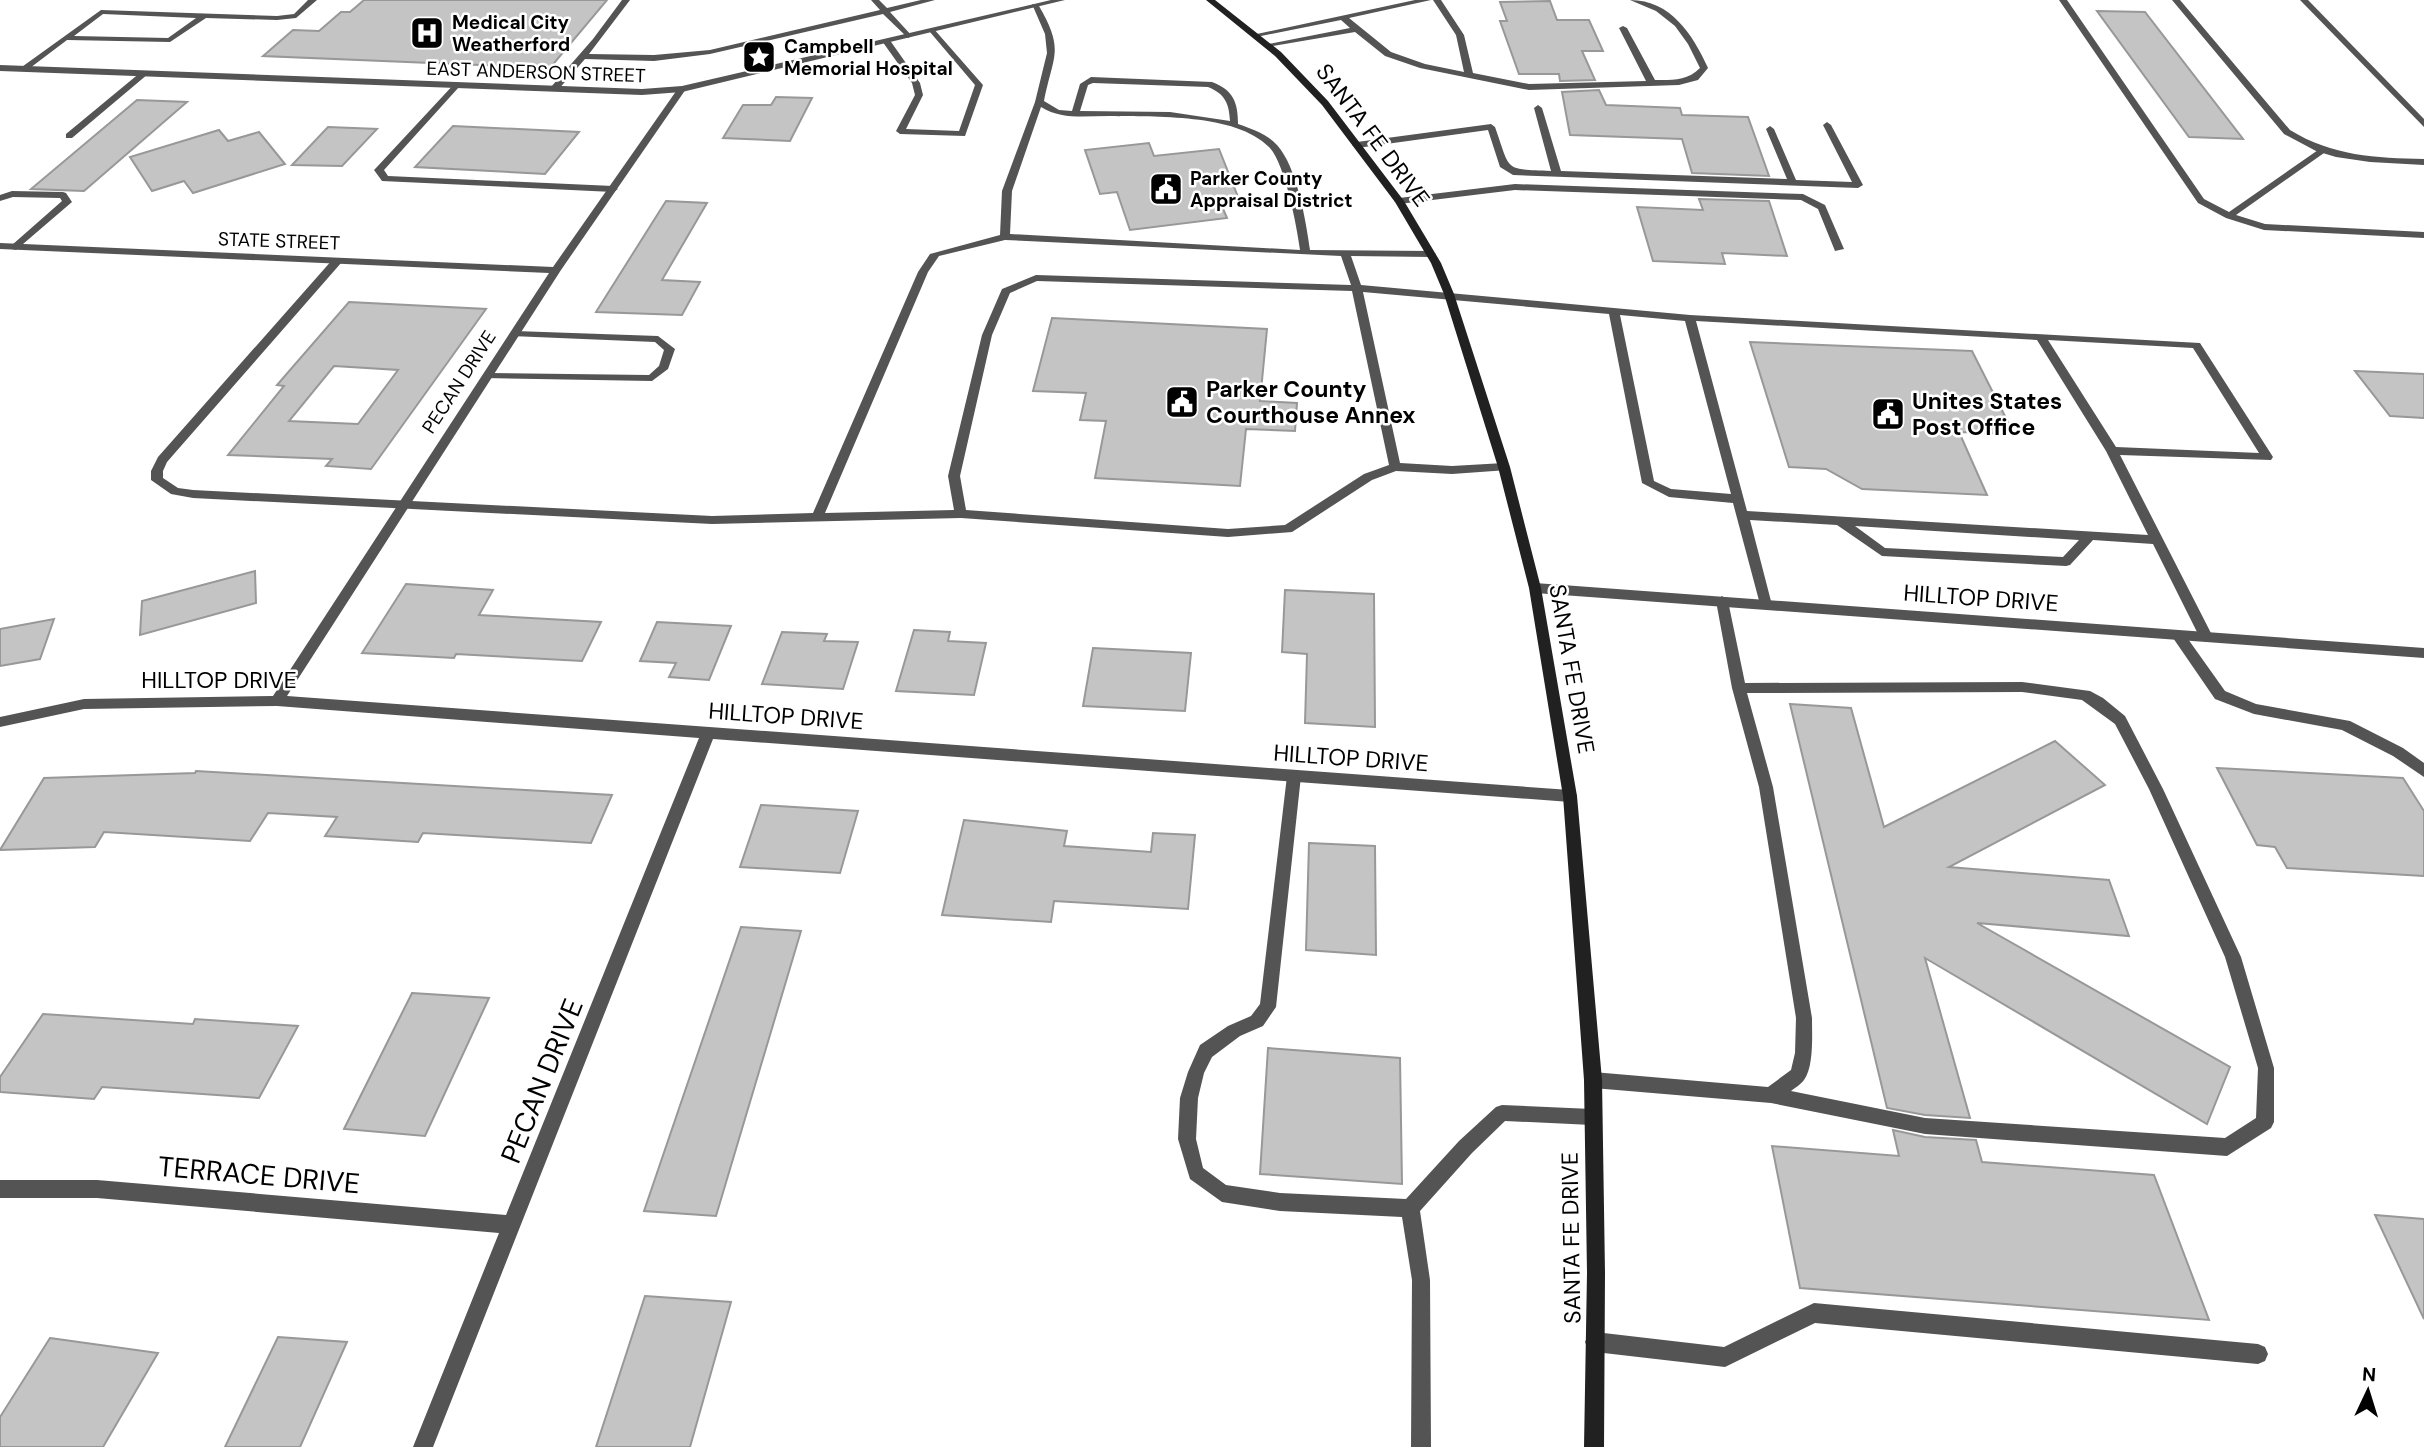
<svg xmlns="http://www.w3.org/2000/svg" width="2424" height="1447" viewBox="0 0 2424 1447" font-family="'DM Sans',sans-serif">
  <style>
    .building { fill: #c4c4c4; stroke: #989898; stroke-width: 2; fill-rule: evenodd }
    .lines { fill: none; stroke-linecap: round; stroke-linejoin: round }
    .service { fill: #545454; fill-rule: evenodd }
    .minor { fill: #545454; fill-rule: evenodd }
    .tertiary { fill: #545454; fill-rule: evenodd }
    .secondary { fill: #212121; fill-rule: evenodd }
    .labels { text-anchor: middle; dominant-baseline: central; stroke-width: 5; stroke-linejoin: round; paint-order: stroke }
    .far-poi-label { font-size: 19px; font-weight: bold; fill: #000; stroke: #fff; text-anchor: start }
    .far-street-label { font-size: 19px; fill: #000; stroke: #fff }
    .street-label { font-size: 23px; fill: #000; stroke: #fff }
    .poi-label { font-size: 23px; font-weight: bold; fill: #000; stroke: #fff; text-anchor: start }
    .near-street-label { font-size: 28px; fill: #000; stroke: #fff }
  </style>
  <rect width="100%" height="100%" fill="#fff"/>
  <g class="building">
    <path d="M364,0H607L550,68L263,56L293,30L319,31L341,12H350Z"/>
    <path d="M1550,1L1557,20H1589L1603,51H1582L1595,80L1560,81L1559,74H1519L1500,21H1507L1500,2Z"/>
    <path d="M2097,11L2145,12L2243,139L2189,137Z"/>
    <path d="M1599,90L1606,105L1680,108L1682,115L1748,117L1769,176L1692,173L1682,139L1570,135L1562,92Z"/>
    <path d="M776,97L812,98L790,141L723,138L743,105H771Z"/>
    <path d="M137,100L187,102L84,191L31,189Z"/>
    <path d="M453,126L579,132L545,174L415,167Z"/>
    <path d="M328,127L377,129L342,166L292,165Z"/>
    <path d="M219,130L228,141L259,132L285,164L193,193L184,181L152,191L130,157Z"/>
    <path d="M1149,143L1154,156L1219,149L1240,202L1221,204L1227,218L1130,230L1117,192L1100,194L1085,150Z"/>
    <path d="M1699,199L1769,201L1787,256L1722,253L1725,264L1653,261L1637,207L1703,210Z"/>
    <path d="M666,201L707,203L662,280L700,282L682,315L596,312Z"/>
    <path d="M349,302L486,309L371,469L326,466L332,459L228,455L284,386L277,385ZM334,366L398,370L358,424L289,421Z"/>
    <path d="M1052,318L1267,329L1260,401L1297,403L1295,431L1246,429L1240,486L1095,478L1106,421L1080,420L1086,393L1033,391Z"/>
    <path d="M1750,342L1972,351L2014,434L1959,432L1987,495L1862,489L1826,469L1789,467Z"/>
    <path d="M2355,371L2424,374V418L2390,416Z"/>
    <path d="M255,571L256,603L140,635L142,601Z"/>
    <path d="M406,584L493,590L479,615L601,622L582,661L456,654L454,658L362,653Z"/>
    <path d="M1285,590L1374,594L1375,727L1305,723L1307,654L1282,652Z"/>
    <path d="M54,619L40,659L0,666V629Z"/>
    <path d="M657,622L731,626L709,680L669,677L676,663L640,661Z"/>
    <path d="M914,630L950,632L948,641L986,643L974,695L896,691Z"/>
    <path d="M782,632L827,634L824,641L858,642L843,689L762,684Z"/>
    <path d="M1093,648L1191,653L1185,711L1083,706Z"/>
    <path d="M1790,704L1851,708L1884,827L2055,741L2105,785L1949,867L2109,880L2129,936L1977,923L2230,1067L2207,1124L1925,958L1970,1118L1925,1115L1887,1108Z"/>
    <path d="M2217,768L2403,778L2424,811V876L2287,868L2275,847L2257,845Z"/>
    <path d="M196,771L334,779L612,795L591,843L423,833L418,842L325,836L337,817L268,813L250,841L104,832L95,847L0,850L44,778L195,773Z"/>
    <path d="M761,805L858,811L840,873L740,867Z"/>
    <path d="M964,820L1067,831L1064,846L1151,852L1153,833L1195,835L1188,909L1054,901L1051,922L942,915Z"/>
    <path d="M1309,843L1375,846L1376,955L1306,950Z"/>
    <path d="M741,927L801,931L716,1216L644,1211Z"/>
    <path d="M412,993L489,998L425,1136L344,1129Z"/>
    <path d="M43,1014L193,1024L195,1019L298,1026L259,1098L102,1087L94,1099L0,1092V1077Z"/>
    <path d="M1268,1048L1400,1058L1402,1184L1260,1174Z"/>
    <path d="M1893,1130L1925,1137L1976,1140L1982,1162L2154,1175L2209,1320L1800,1288L1772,1146L1899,1156Z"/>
    <path d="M2375,1215L2424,1219V1319Z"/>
    <path d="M645,1296L731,1302L690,1447H596Z"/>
    <path d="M278,1337L347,1342L300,1447H225Z"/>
    <path d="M50,1338L158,1353L103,1447H0V1417Z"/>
  </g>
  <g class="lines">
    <g class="service">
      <path d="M308,0H317L296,18L277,20L206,18L170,42L67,40L26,71L19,69L101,10L277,16L294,14ZM103,14L196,18L168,38L74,36Z"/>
      <path d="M622,0H630L589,54L654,55L710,50L880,10L871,0H879L887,8L921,0H935L890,12L912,36L908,38L883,14L710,54L654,61L585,59L557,91H551V87L593,39Z"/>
      <path d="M1415,0H1431L1349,18L1391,52L1425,64L1464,72L1456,35L1433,0H1441L1464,35L1473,73L1529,84L1646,81L1619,28L1623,26L1627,28L1655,80C1672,80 1687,81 1700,68L1688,44L1675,26L1656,11L1630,0C1671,0 1693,35 1708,68L1698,80L1679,85L1529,90L1420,68L1385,56L1355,32L1267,47L1263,45L1350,28L1341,20L1256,37L1252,35Z"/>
      <path d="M2059,0H2067L2204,199L2229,212L2321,148L2324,149V153L2236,215L2265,224L2424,232V238L2264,230L2226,218L2198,203Z"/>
      <path d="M2300,0H2308L2424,119V127Z"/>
      <path d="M1032,4L1039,6C1065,51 1053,55 1044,101L1059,110L1072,111L1080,84L1091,77L1212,82C1233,90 1238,102 1238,124C1252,129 1267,134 1277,145C1297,167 1306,221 1310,250L1431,251L1436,254L1431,257L1351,256L1361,285L1690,315L2200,343L2273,457L2271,460L2120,455L2213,637L2206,642L2201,640L2153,544L2093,540L2070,565L2066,566L1882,556L1837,525L1750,520L1772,605L1771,608H1761L1733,503L1669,497L1642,483L1609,314L1363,292L1400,463L1452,466L1504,463L1508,464V470L1452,474L1396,471L1372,480L1292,532L1228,537L961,518L712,524L193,498L171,494L151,480V471L158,457L333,259L337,258L342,261L341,263L167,462L163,471V478L178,488L193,490L712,516L813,513L918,272L930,254L1000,235L1002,191L1035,102L1047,53L1045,34ZM1093,83L1208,87C1225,94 1229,103 1230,121L1170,112L1080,111L1088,85ZM1041,107C1062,120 1085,116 1109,116C1155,117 1235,113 1269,147C1285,163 1297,227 1300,250L1010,234L1012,191ZM1005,240L1341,256L1351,285L1036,275L1002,289L982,335L948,476L954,510L825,513L928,272L939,256ZM1037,281L1352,291L1389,465L1364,474L1285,525L1228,529L966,510L960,476L992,335L1010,293ZM1620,315L1685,321L1731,494L1671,489L1654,481ZM1696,321L2037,340L2106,451L2148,535L1747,511ZM2048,340L2193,348L2259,453L2116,447ZM1855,526L2079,540L2063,557L1885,548Z"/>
      <path d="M933,28L983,85L965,136L900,134L896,131L915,95L912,83L882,41L886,39H889L920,83L923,95L906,129L959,131L975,85L930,32L929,30Z"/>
      <path d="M141,72L148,74L72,138H66V134Z"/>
      <path d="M456,82L460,85L459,87L384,170L388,176L613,186L618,189L613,192L382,181L374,170L376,168Z"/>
      <path d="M1538,105L1542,108L1561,171L1787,179L1766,129L1770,126L1774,129L1796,180L1852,182L1823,125L1827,122L1831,125L1863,185L1858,188L1513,175L1500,167L1488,130L1357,148L1352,145L1357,142L1491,124L1495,127C1511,172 1503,169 1551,171L1534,108Z"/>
      <path d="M1515,184L1803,194L1825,205L1844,249L1835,251L1818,209L1801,200L1515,190L1399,204L1394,201L1399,198Z"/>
      <path d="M12,191L63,192L66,193L72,202L16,250L12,249V245L62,201L60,198L13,197L0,201V195Z"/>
      <path d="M515,331L658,336L675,349L668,369L652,381L484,378V374L488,373L649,375L659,366L664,350L655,342L511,336V332Z"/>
      <path d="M1722,596L1728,601L1745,683L2022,682L2090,691L2103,698L2125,716L2163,789L2241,957L2274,1068V1122L2271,1128L2227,1156L1925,1134L1771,1103L1593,1088L1587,1086L1584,1080L1587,1074L1593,1072L1768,1087L1791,1070L1795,1053L1796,1018L1759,787L1732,688L1716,601ZM2022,692L2082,700L2115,724L2149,789L2225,957L2258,1068L2256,1118L2225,1138L1925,1118L1791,1091C1795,1088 1801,1084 1804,1080C1814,1067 1812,1034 1812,1018L1773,787L1747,693Z"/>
      <path d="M2178,630L2183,632L2225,691L2256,704L2350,721L2403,748L2424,763V777L2393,756L2342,730L2254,714L2215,699L2171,635Z"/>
      <path d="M1294,770L1299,772L1301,776L1276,1007L1263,1026L1240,1036L1212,1057L1204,1073L1198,1098L1196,1139L1203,1168L1226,1185L1280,1193L1406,1199L1459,1141L1496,1107L1502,1105L1592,1109L1598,1111L1601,1117L1598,1123L1592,1125L1505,1121L1472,1153L1420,1211L1430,1280L1431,1447H1411L1412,1280L1402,1217L1280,1211L1222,1202L1190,1179L1178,1139L1180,1098L1188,1072L1200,1045L1228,1026L1251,1016L1260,1004L1287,776L1289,772Z"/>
      <path d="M1814,1303L2258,1344L2265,1347L2268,1354L2265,1361L2258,1364L1815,1323L1725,1367L1595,1352L1588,1349L1585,1342L1588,1335L1595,1332L1724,1347Z"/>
    </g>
    <g class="minor">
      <path d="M2172,0H2180L2290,130C2332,156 2376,158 2424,159V165L2370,162L2336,157L2316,151L2284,134Z"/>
      <path d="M679,87L686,89L561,270L287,696L1570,790L1575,792L1577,796L1575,800L1570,802L713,739L433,1447H413L499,1233L97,1198H0V1180H97L506,1215L699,738L277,706L84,709L0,727V717L84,699L273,696L549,273L0,249V243L553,267Z"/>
      <path d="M1535,583L2424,648V658L1535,593L1529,588Z"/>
    </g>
    <path class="tertiary" d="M1051,0H1065L682,92L642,95L0,71V65L642,89L682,86Z"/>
    <path class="secondary" d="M1206,0H1215L1281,52L1328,101L1404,201L1441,263L1454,294L1510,467L1541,588L1577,796L1602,1080L1605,1273L1604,1447H1584L1587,1273L1584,1080L1563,796L1529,588L1498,467L1444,294L1431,263L1395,202L1322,105L1275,56Z"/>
  </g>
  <defs>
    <symbol id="hospital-square" viewBox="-11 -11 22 22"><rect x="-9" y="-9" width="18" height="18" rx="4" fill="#000" stroke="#fff"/><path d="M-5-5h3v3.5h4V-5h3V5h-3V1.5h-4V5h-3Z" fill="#fff"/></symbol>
    <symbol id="sight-square" viewBox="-11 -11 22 22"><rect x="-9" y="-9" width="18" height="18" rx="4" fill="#000" stroke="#fff"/><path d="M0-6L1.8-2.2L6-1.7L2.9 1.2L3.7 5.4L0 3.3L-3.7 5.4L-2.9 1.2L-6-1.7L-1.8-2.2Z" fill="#fff"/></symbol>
    <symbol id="civic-square" viewBox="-11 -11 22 22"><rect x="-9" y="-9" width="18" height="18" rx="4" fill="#000" stroke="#fff"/><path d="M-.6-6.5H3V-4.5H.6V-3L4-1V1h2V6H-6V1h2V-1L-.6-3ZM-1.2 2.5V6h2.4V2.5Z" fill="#fff"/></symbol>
  </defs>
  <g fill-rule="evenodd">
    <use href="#hospital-square" x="408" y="14" width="38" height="38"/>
    <use href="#sight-square" x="740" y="38" width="38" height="38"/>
    <use href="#civic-square" x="1147" y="170" width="38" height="38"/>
    <use href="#civic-square" x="1163" y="383" width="38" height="38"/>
    <use href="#civic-square" x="1869" y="395" width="38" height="38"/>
  </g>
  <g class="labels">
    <g class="far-poi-label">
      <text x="452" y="22">Medical City<tspan x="452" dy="22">Weatherford</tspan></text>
      <text x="784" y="46">Campbell<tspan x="784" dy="22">Memorial Hospital</tspan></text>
      <text x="1190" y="178">Parker County<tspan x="1190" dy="22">Appraisal District</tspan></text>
    </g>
    <g class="far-street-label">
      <text transform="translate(536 72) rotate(2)">EAST ANDERSON STREET</text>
      <text transform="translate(279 241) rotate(2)">STATE STREET</text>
      <text transform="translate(459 382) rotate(-57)">PECAN DRIVE</text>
    </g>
    <g class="street-label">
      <text transform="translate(1373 135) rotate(53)">SANTA FE DRIVE</text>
      <text transform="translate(1981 598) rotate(4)">HILLTOP DRIVE</text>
      <text transform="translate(1572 669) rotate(80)">SANTA FE DRIVE</text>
      <text x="219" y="680">HILLTOP DRIVE</text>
      <text transform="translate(786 716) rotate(4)">HILLTOP DRIVE</text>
      <text transform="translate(1351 758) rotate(4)">HILLTOP DRIVE</text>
      <text transform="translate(1571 1238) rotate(-91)">SANTA FE DRIVE</text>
    </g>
    <g class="poi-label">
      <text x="1206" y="389">Parker County<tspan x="1206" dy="26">Courthouse Annex</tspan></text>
      <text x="1912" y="401">Unites States<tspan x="1912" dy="26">Post Office</tspan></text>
    </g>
    <g class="near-street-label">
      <text transform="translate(542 1081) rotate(-68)">PECAN DRIVE</text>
      <text transform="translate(259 1175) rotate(5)">TERRACE DRIVE</text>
    </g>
  </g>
  <g transform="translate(2368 1391) rotate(4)" stroke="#ffffff" stroke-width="5" paint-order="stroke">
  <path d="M0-5L12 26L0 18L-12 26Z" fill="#000000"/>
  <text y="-10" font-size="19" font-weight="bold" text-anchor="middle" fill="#000000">N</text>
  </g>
</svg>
